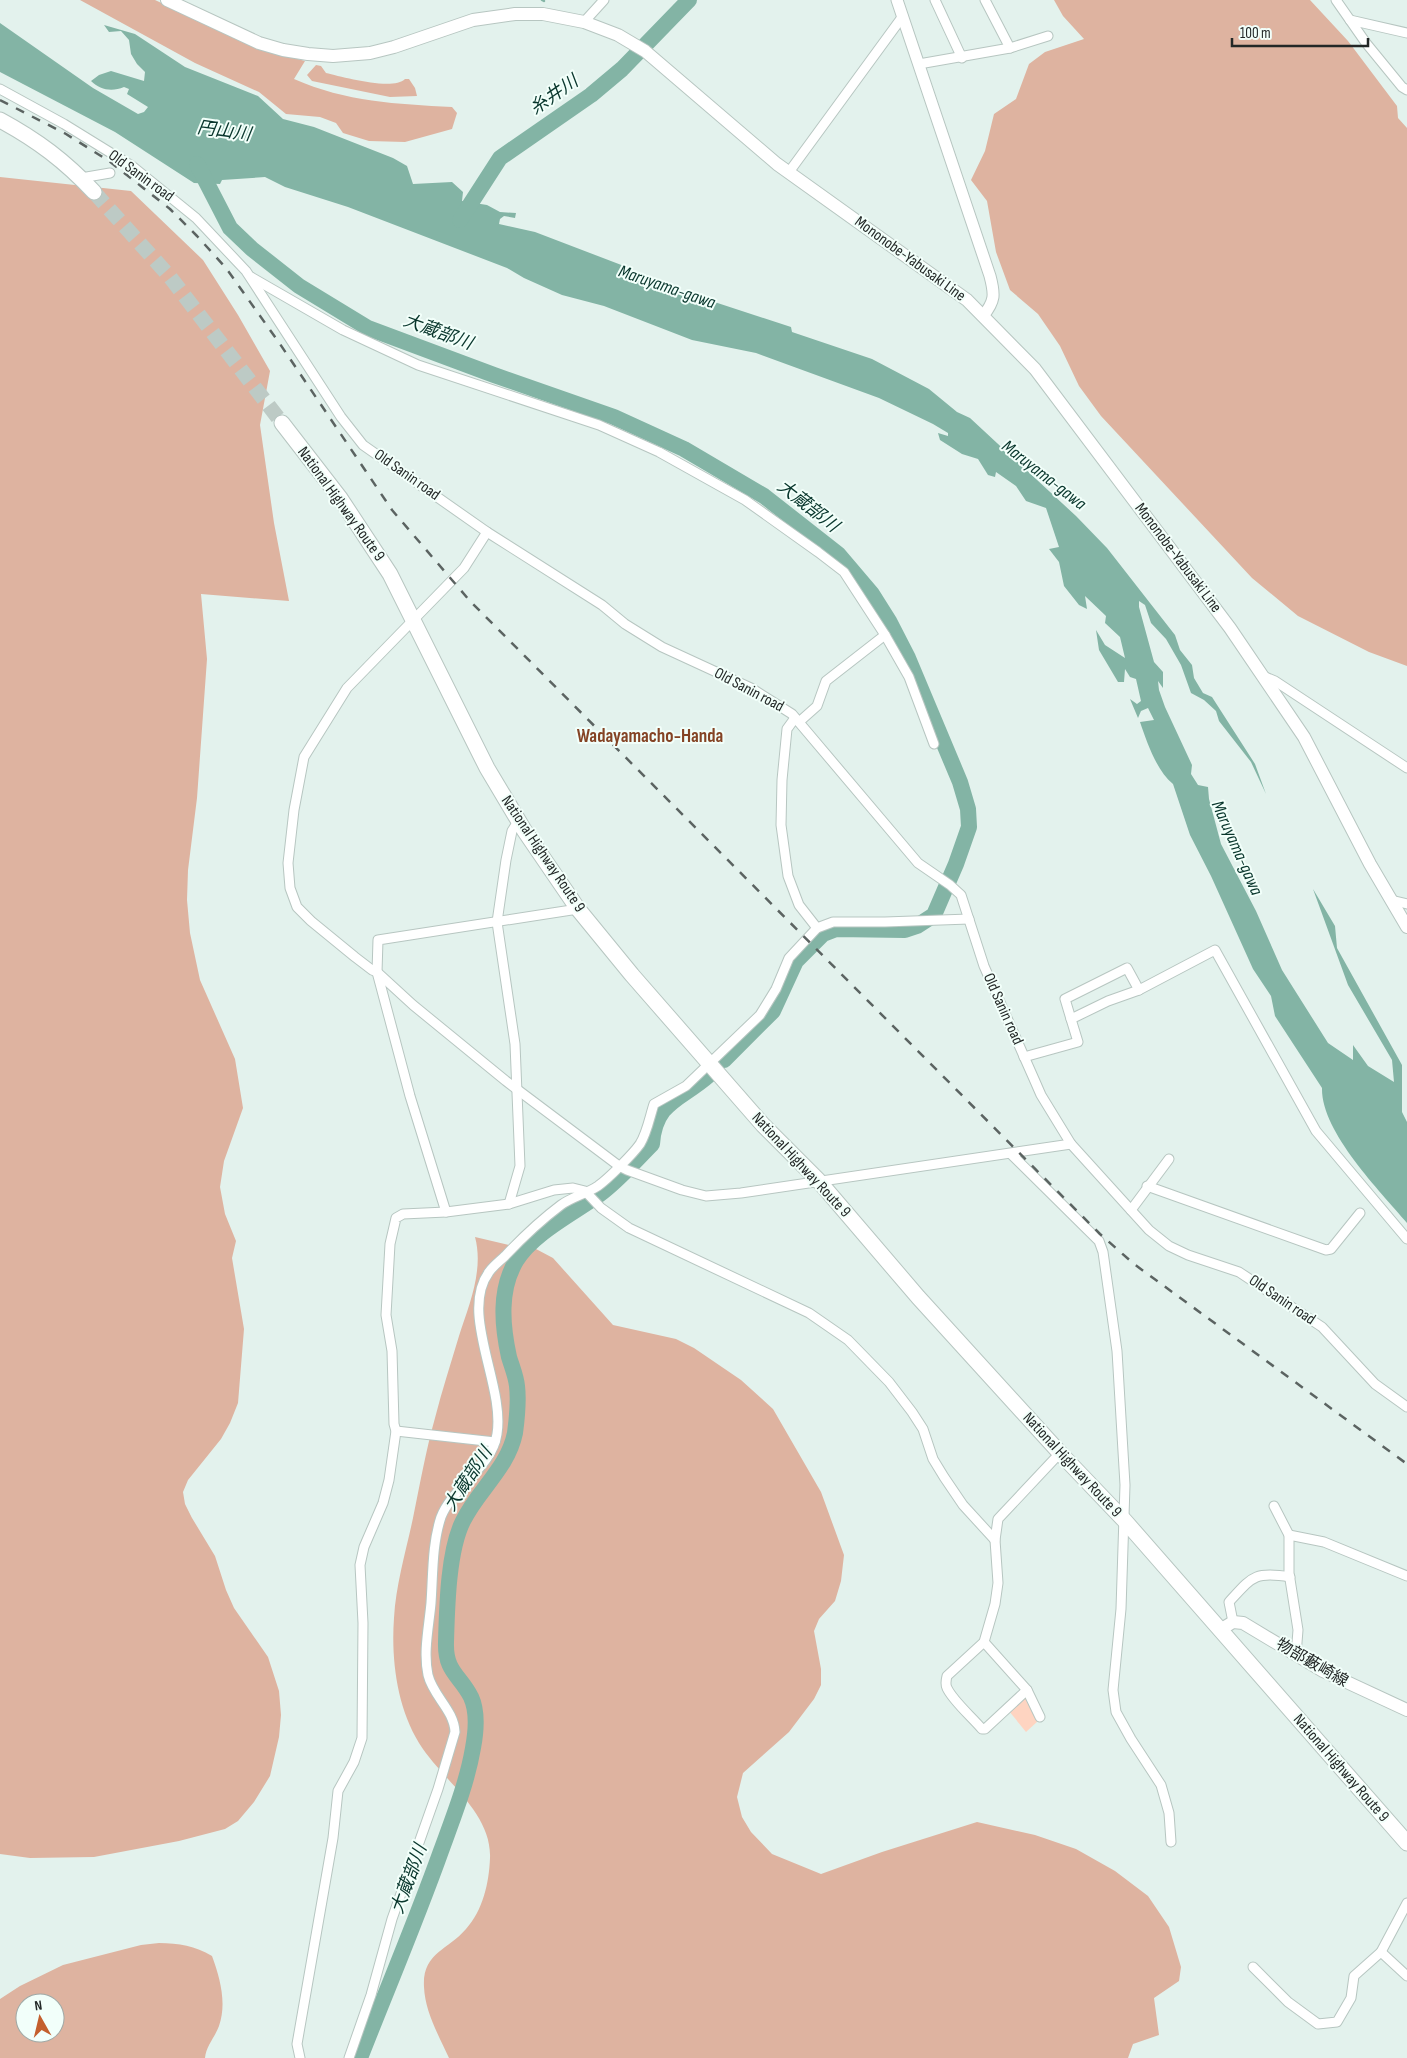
<svg xmlns="http://www.w3.org/2000/svg" width="1407" height="2058" viewBox="0 0 1407 2058" font-family="'Sofia Sans Condensed','Noto Sans JP',sans-serif">
  <style>
    .green { fill: #fed4c1 }
    .forest { fill: #deb3a0; fill-rule: evenodd }
    .water { fill: #83b4a5 }
    .lines { fill: none; stroke-linecap: round; stroke-linejoin: round }
    .stream { stroke: #83b4a5; stroke-width: 2.5 }
    .river { stroke: #83b4a5; stroke-width: 16 }
    .trunk-tunnel { stroke: #bdcac5; stroke-width: 15; stroke-dasharray: 15 8; stroke-linecap: butt }
    .minor-casing { stroke: #b7c6c1; stroke-width: 11 }
    .tertiary-casing { stroke: #b7c6c1; stroke-width: 13 }
    .secondary-casing { stroke: #b7c6c1; stroke-width: 14 }
    .trunk-casing { stroke: #b7c6c1; stroke-width: 17 }
    .minor { stroke: #fff; stroke-width: 9 }
    .tertiary { stroke: #fff; stroke-width: 11 }
    .secondary { stroke: #fff; stroke-width: 12 }
    .trunk { stroke: #fff; stroke-width: 15 }
    .rail { stroke: #5b6361; stroke-width: 2.5; stroke-dasharray: 9 9; stroke-linecap: butt }
    .labels { text-anchor: middle; dominant-baseline: central; stroke-width: 4; stroke-linejoin: round; paint-order: stroke }
    .street-label { font-size: 16px; fill: #232827; stroke: #f2fffa }
    .water-label { font-size: 18px; font-style: italic; fill: #08362c; stroke: #f2fffa }
    .quarter-label { font-size: 19px; font-weight: bold; fill: #844324; stroke: #f2fffa }
  </style>
  <rect width="100%" height="100%" fill="#e3f2ed"/>
  <path class="green" d="M1025,1695L1038,1721L1026,1732L1009,1711Z"/>
  <g class="forest">
    <path d="M80,0H155L257,48L305,61L294,79C346,102 397,104 452,107L457,113L452,129L405,142L369,141L343,133L336,123L320,117L286,114L259,92L195,63Z"/>
    <path d="M1054,0H1310L1348,41L1397,106L1398,118L1407,128V666L1369,652L1298,616L1252,578L1101,416L1079,386L1060,346L1038,314L1010,290L996,252L987,201L971,180L985,151L994,114L1016,99L1029,64L1045,52L1084,39L1063,16Z"/>
    <path d="M316,65L321,66L326,73C343,77 393,91 405,79H409L415,88L417,96L390,97L312,81L307,75Z"/>
    <path d="M0,177L131,191L203,260L238,315L270,371L260,425L274,523L289,601L201,594L207,659L197,798L188,870L187,900L190,933L200,980L235,1059L243,1108L224,1161L220,1187L225,1214L236,1241L232,1258L244,1329L238,1403L230,1423L221,1439L188,1480L183,1492L185,1504L192,1518L215,1556L226,1590L234,1608L268,1657L279,1691L281,1715L279,1737L270,1776L254,1802L238,1821L225,1829L179,1841L94,1857L30,1858L0,1854Z"/>
    <path d="M475,1237L517,1247L536,1249L553,1258L613,1325L676,1339L694,1348L741,1380L773,1409L821,1492L844,1555L841,1581L835,1601L819,1619L814,1631L821,1669V1685L814,1699L789,1732L743,1773L737,1797L742,1817L751,1832L772,1854L821,1874L882,1852L977,1822L1035,1835L1076,1849L1115,1871L1148,1896L1169,1927L1181,1967L1179,1981L1154,1998L1159,2035L1133,2044L1128,2058H449C439,2036 425,2012 424,1987C422,1953 448,1950 466,1929C483,1910 489,1883 490,1858C492,1812 442,1780 419,1743C397,1707 391,1660 394,1618C396,1584 406,1551 413,1518C420,1484 426,1450 435,1418C442,1390 451,1363 459,1336C469,1305 484,1270 475,1237Z"/>
    <path d="M159,1943C179,1943 195,1946 212,1956C220,1978 227,2003 219,2026C215,2037 206,2046 205,2058H0V1999L20,1986L63,1965L141,1945ZM25,2003H55V2033H25Z"/>
  </g>
  <path class="water" d="M0,23L93,88L138,114L144,112L148,107L127,94L129,89L124,87C112,92 100,90 91,81L99,75L111,71L144,81L145,72L137,64L131,54L129,40L121,31L109,32L104,25L135,34L185,67L258,96L283,119L314,127L393,158L407,166L413,184L452,182L463,192L462,201L487,205L500,212L516,213L515,218L504,216L500,219L499,224L535,232L624,266L673,292H684L791,327L792,332L872,359L929,389L957,412L970,418L1076,516L1107,548L1175,635L1180,650L1192,665L1194,678L1203,693L1212,697L1255,764L1266,794L1251,762L1219,721L1216,711L1204,700L1191,693L1181,665L1166,639L1151,623L1145,605L1139,601V607L1154,662L1163,672V688L1158,681L1159,690L1165,707L1192,765L1191,774L1198,785L1208,787L1209,799L1221,844L1256,911L1282,970L1328,1043L1353,1060V1045L1368,1066L1394,1082L1392,1060L1348,985L1313,889L1335,926L1337,948L1402,1065V1112L1407,1122V1223C1380,1191 1321,1132 1322,1088L1275,1016L1271,996L1253,969L1211,876L1190,835L1173,784C1156,770 1147,742 1140,722L1154,720L1148,708L1141,711L1138,718L1130,699L1137,704L1141,701L1136,679L1130,677L1125,669L1124,682H1118L1099,650L1096,630L1105,645L1125,658L1120,637L1105,623L1106,616L1085,596L1087,609L1079,605L1064,586L1059,562L1049,549L1059,547L1046,508L1026,501L1016,486L996,472L995,477L988,475L978,459L962,454L940,440L938,433L948,436V433L933,424L879,398L756,353L692,340L604,306L562,295L524,278L507,268L348,207L285,187L265,177L222,180L220,184L194,183L115,132L0,72Z"/>
  <g class="lines">
    <path class="stream" d="M542,0L544,1"/>
    <g class="river">
      <path d="M197,164L230,228L252,249L299,286L368,328L494,375L614,417L684,449L764,496L838,554L872,594L889,621L908,658L960,782L968,809L969,827L956,864L934,915L917,926L905,930L836,929L823,934L796,961L773,1011L724,1060"/>
      <path d="M460,220L500,158L591,95L622,69L689,0"/>
      <path d="M360,2058C387,1989 416,1921 441,1851C453,1818 467,1783 473,1748C476,1732 478,1712 471,1697C460,1675 445,1672 446,1642C447,1608 448,1551 463,1521C478,1490 508,1468 515,1433C517,1418 519,1402 517,1386C516,1376 512,1367 509,1357C502,1325 499,1290 516,1261C533,1233 574,1213 600,1194C619,1180 635,1161 652,1144C655,1101 681,1100 709,1075"/>
    </g>
    <path class="trunk-tunnel" d="M94,192L170,277L282,423"/>
    <defs>
      <g id="minor">
        <path d="M935,0L962,58"/>
        <path d="M985,0L1010,48"/>
        <path d="M1336,0L1366,43L1402,87L1407,90"/>
        <path d="M1350,20L1407,33"/>
        <path d="M584,22L604,0"/>
        <path d="M919,64L1010,48L1048,36"/>
        <path d="M0,89L64,124L132,166L196,218L246,271L341,417L363,445L487,532L602,605L625,624L662,647L751,688L792,714L918,863L950,885L961,895L984,966L1034,1079L1041,1095L1071,1144L1149,1230L1169,1246L1188,1255L1239,1272L1322,1327L1375,1384L1407,1407"/>
        <path d="M789,172L903,16"/>
        <path d="M81,178L110,173"/>
        <path d="M251,277L343,330L418,365L599,425L659,452L745,500L818,552L844,572L885,635L826,681L817,706L799,722"/>
        <path d="M487,532L464,568L347,688L304,757L294,810L288,863L290,888L297,907L311,921L355,957L372,970L377,972L413,1005L506,1081L619,1166L627,1170L682,1190L706,1196L741,1193L1071,1144"/>
        <path d="M885,635L909,677L934,744"/>
        <path d="M1263,676L1275,681L1407,768"/>
        <path d="M795,718L787,729L782,780L781,825L788,876L799,905L817,928"/>
        <path d="M1391,900L1407,904"/>
        <path d="M1071,1019L1065,999L1127,968L1139,990"/>
        <path d="M1024,1057L1078,1042L1071,1019L1108,1001L1139,990L1215,950L1316,1131L1407,1239"/>
        <path d="M1011,1154L1099,1241L1103,1252L1117,1351L1125,1485L1121,1609L1113,1690L1116,1712L1131,1739L1161,1785L1169,1813L1171,1842"/>
        <path d="M1147,1186L1326,1250L1331,1249L1360,1213"/>
        <path d="M509,1204L520,1166L515,1044L497,922L506,860L512,831L519,820"/>
        <path d="M1131,1210L1169,1159"/>
        <path d="M446,1212L410,1096L377,972L378,940L578,909"/>
        <path d="M396,1431L495,1442"/>
        <path d="M1274,1506L1289,1535V1573L1298,1630L1296,1655"/>
        <path d="M1289,1535L1324,1542L1407,1576"/>
        <path d="M1233,1622L1229,1602C1252,1577 1254,1571 1290,1577"/>
        <path d="M984,1642L1027,1690L1040,1717"/>
        <path d="M1027,1690L985,1729H982C972,1717 953,1701 947,1688C945,1684 946,1680 947,1676L984,1642L995,1604L998,1583L995,1540L998,1519L1060,1453"/>
        <path d="M1381,1952L1407,1976"/>
        <path d="M1253,1967L1288,2002L1318,2024L1337,2022L1351,1998L1354,1976L1381,1952L1407,1903"/>
        <path d="M300,2058L297,2044L333,1838L338,1791L354,1762L362,1738L363,1623L360,1565L364,1547L383,1503L389,1480L396,1431L394,1424L392,1351L386,1315L390,1244L396,1218L403,1214L446,1212L509,1204L554,1190L573,1188L585,1191L601,1208L629,1228L809,1313L848,1340L889,1382L912,1412L923,1429L933,1459L944,1477L963,1505L995,1540"/>
        <path d="M349,2058L371,1995L392,1919L438,1789L455,1732C454,1710 433,1696 428,1675C423,1652 429,1626 431,1603C433,1575 432,1544 441,1517C453,1486 492,1468 497,1434C505,1385 459,1313 489,1272C493,1266 500,1261 505,1256C522,1238 541,1220 561,1205C572,1197 586,1194 598,1186C608,1179 633,1154 640,1144C647,1133 650,1116 654,1104L686,1086L760,1015L776,989L789,958L817,928L833,922H885L969,919"/>
      </g>
      <path id="tertiary" d="M897,0L990,276C995,295 995,301 983,316"/>
      <g id="secondary">
        <path d="M167,0L259,43L283,50L308,54L333,56L370,53L394,47L473,20L515,14H543L584,22L618,35L645,51L777,164L967,300L1035,369L1230,628L1304,737L1370,864L1407,927"/>
        <path d="M1220,1630L1233,1622L1243,1623L1323,1671L1407,1710"/>
      </g>
      <g id="trunk">
        <path d="M0,120C37,140 65,161 94,192"/>
        <path d="M282,423L340,498L390,574L487,768L524,830L578,909L632,975L763,1125L818,1180L918,1297L1060,1453L1125,1521L1407,1843"/>
      </g>
    </defs>
    <use href="#minor" class="minor-casing"/>
    <use href="#tertiary" class="tertiary-casing"/>
    <use href="#secondary" class="secondary-casing"/>
    <use href="#trunk" class="trunk-casing"/>
    <use href="#minor" class="minor"/>
    <use href="#tertiary" class="tertiary"/>
    <use href="#secondary" class="secondary"/>
    <use href="#trunk" class="trunk"/>
    <path class="rail" d="M0,100L66,134L109,161L170,209L197,236L226,268L280,344L392,510L470,601L1100,1234L1134,1264L1407,1464"/>
  </g>
  <g class="labels">
    <g class="street-label">
      <text transform="translate(141 176) rotate(36)">Old Sanin road</text>
      <text transform="translate(910 259) rotate(36)">Mononobe-Yabusaki Line</text>
      <text transform="translate(407 475) rotate(35)">Old Sanin road</text>
      <text transform="translate(341 504) rotate(54)">National Highway Route 9</text>
      <text transform="translate(1178 558) rotate(53)">Mononobe-Yabusaki Line</text>
      <text transform="translate(749 690) rotate(28)">Old Sanin road</text>
      <text transform="translate(543 854) rotate(56)">National Highway Route 9</text>
      <text transform="translate(1003 1009) rotate(66)">Old Sanin road</text>
      <text transform="translate(801 1165) rotate(47)">National Highway Route 9</text>
      <text transform="translate(1282 1300) rotate(34)">Old Sanin road</text>
      <text transform="translate(1072 1465) rotate(47)">National Highway Route 9</text>
      <text transform="translate(1312 1663) rotate(30)">物部藪崎線</text>
      <text transform="translate(1341 1768) rotate(49)">National Highway Route 9</text>
    </g>
    <g class="water-label">
      <text transform="translate(554 95) rotate(-35)">糸井川</text>
      <text transform="translate(224 131) rotate(8)">円山川</text>
      <text transform="translate(667 287) rotate(19)">Maruyama-gawa</text>
      <text transform="translate(438 332) rotate(20)">大蔵部川</text>
      <text transform="translate(1044 475) rotate(38)">Maruyama-gawa</text>
      <text transform="translate(808 506) rotate(38)">大蔵部川</text>
      <text transform="translate(1237 848) rotate(66)">Maruyama-gawa</text>
      <text transform="translate(468 1479) rotate(-57)">大蔵部川</text>
      <text transform="translate(409 1879) rotate(-70)">大蔵部川</text>
    </g>
    <g class="quarter-label">
      <text x="650" y="736">Wadayamacho-Handa</text>
    </g>
  </g>
  <g transform="translate(40 2018) rotate(352)"><circle r="24" fill="#f2fffa" stroke="#9fa9a6"/>
  <path d="M0-4L9 19L0 12L-9 19Z" fill="#c45f2d"/>
  <text y="-8" font-size="14" font-weight="bold" text-anchor="middle" fill="#232827">N</text>
  </g>
  <path d="M1232 38v8h136v-8" fill="none" stroke="#232827" stroke-width="2.5"/>
  <text x="1240" y="38" font-size="15" fill="#232827" stroke="#f2fffa" stroke-width="4" paint-order="stroke">100 m</text>
</svg>
